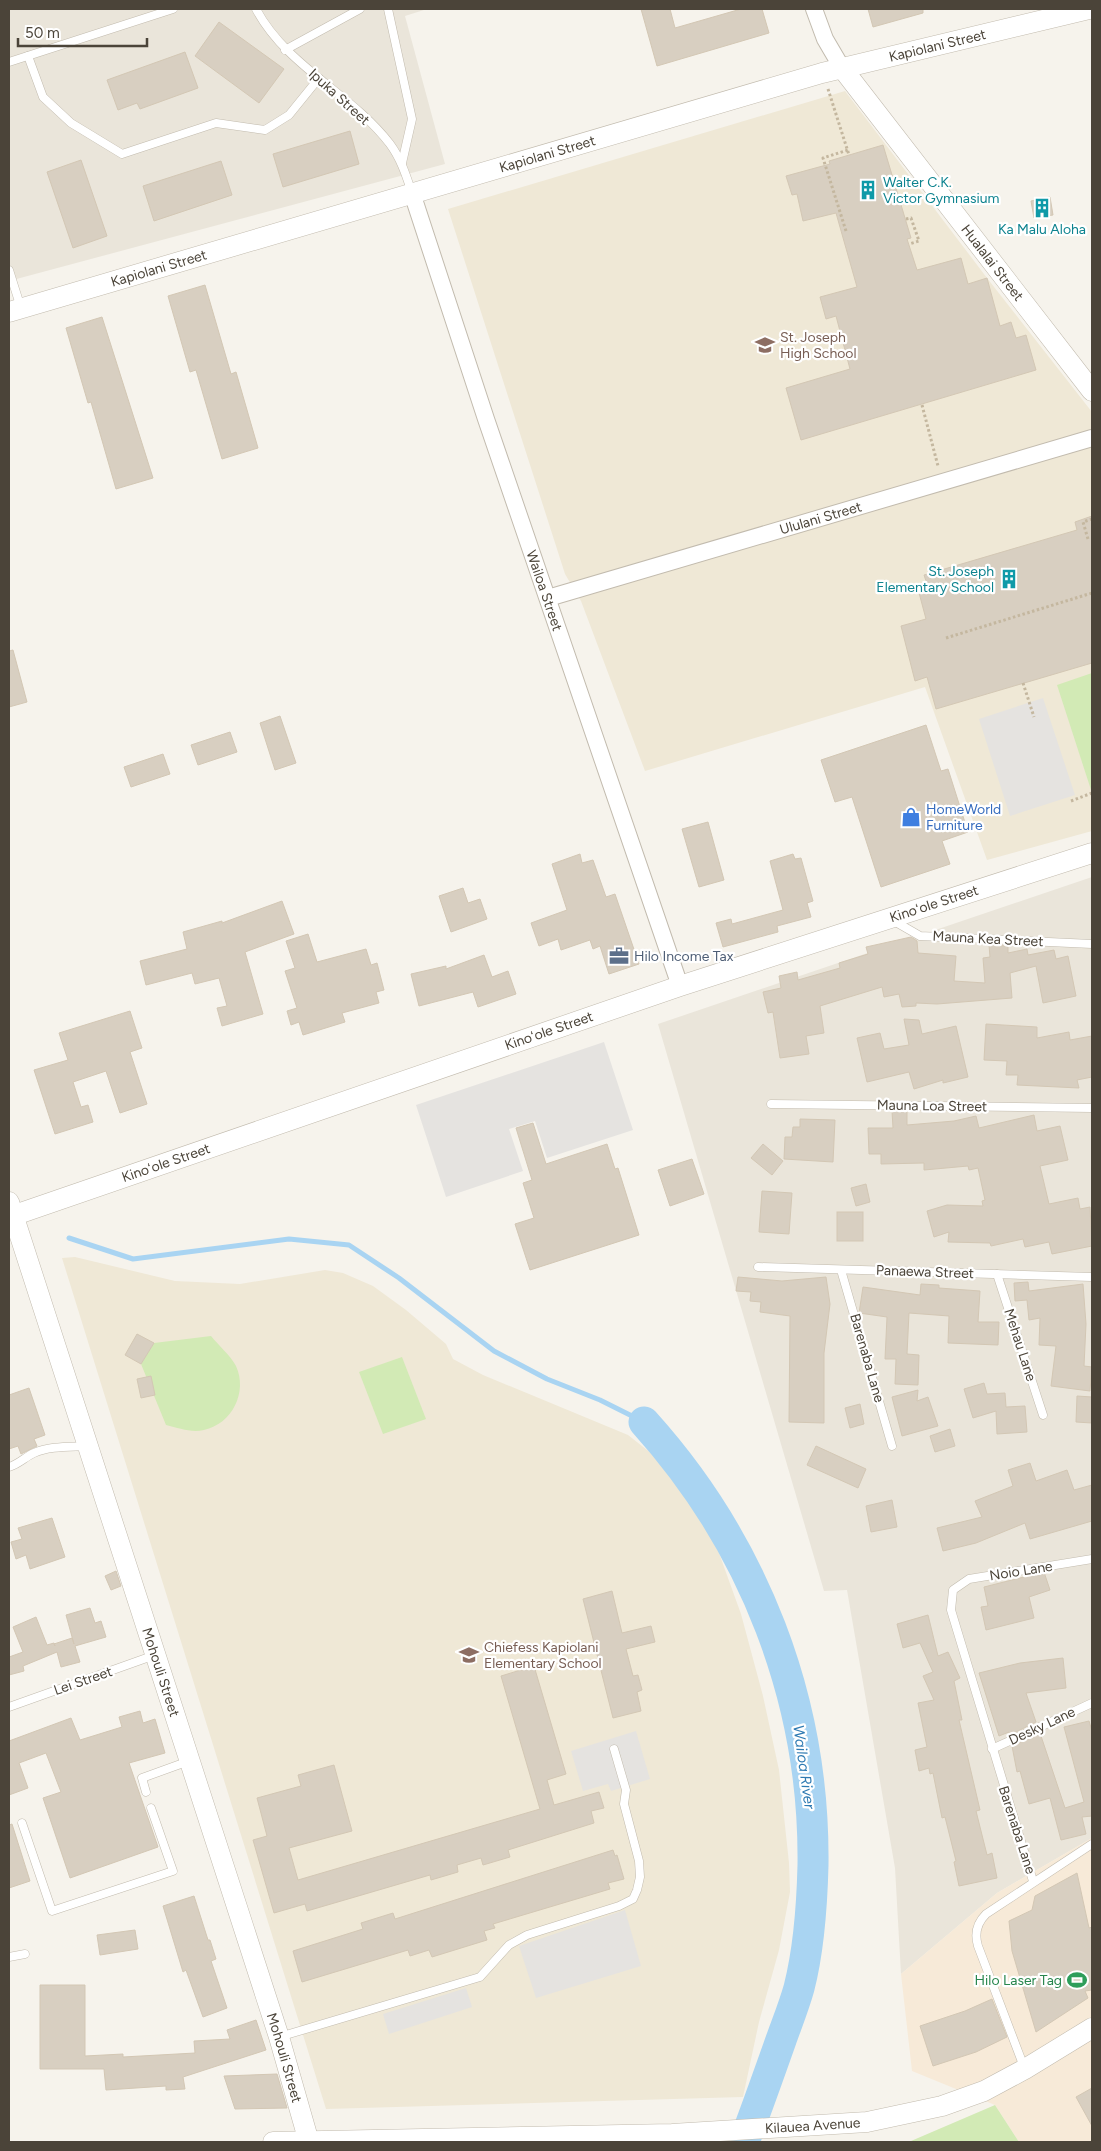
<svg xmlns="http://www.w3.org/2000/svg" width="1101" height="2151" viewBox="0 0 1101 2151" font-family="Figtree,sans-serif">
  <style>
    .residential { fill: #eae5da }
    .commercial { fill: #f7ead8 }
    .education { fill: #efe8d6 }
    .green { fill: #d2eab5 }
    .parking { fill: #e5e3e0 }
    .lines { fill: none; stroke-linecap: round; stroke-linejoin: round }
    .stream { stroke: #a9d4f2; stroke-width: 5 }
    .river { stroke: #a9d4f2; stroke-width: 31 }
    .building { fill: #d8cfc1; stroke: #d3c7b4 }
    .service-casing { stroke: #c2bbae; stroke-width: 9 }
    .minor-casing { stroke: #c2bbae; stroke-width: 18 }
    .tertiary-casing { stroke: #c2bbae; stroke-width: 21 }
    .path { stroke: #c4b79f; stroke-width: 3; stroke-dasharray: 2.5 2.5; stroke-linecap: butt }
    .service { stroke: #fff; stroke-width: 8 }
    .minor { stroke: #fff; stroke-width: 16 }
    .tertiary { stroke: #fff; stroke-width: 20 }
    .labels { text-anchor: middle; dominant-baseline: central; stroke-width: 4.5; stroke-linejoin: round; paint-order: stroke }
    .street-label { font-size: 14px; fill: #4b4439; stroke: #fff }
    .culture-label { font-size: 14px; fill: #0d838f; stroke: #fff; text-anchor: start }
    .education-label { font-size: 14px; fill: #785e54; stroke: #fff; text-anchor: start }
    .shop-label { font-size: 14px; fill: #366cbe; stroke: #fff; text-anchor: start }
    .service-label { font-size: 14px; fill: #4e5e75; stroke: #fff; text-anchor: start }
    .leisure-label { font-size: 14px; fill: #27864d; stroke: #fff; text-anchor: end }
    .water-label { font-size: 15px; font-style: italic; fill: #2e7ab2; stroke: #fff }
  </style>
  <rect width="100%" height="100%" fill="#f6f3ec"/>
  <g class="residential">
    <path d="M9,9H427L405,16L445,164L9,281Z"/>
    <path d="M1092,877V1838L997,1893L901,1974L895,1868L847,1590L824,1591L658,1024Z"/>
  </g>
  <path class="commercial" d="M1092,1838V2142H1019L995,2105L912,2071L901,1974L997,1893Z"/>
  <g class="education">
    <path d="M845,91L987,278L1092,412V831L987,860L925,687L645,771L581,601L565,574L448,209Z"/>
    <path d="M75,1257L175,1281L240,1284L325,1270L343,1273L373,1286L406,1310L446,1344L453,1359L483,1375L628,1435L670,1468L702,1506L741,1614L763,1696L779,1770L789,1863L790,1892L779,1950L759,2022L743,2097L326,2109L62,1258Z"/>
  </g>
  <g class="green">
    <path d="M1092,673V793L1057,685Z"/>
    <path d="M211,1336C219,1346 230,1355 236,1366C248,1392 232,1424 204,1430C191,1433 179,1428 166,1425L141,1364L154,1343Z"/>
    <path d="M402,1357L426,1419L383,1434L359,1372Z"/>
    <path d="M995,2105L1019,2142H898L911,2141Z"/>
  </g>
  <g class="parking">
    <path d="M1043,698L1075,795L1010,816L979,719Z"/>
    <path d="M604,1042L633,1130L547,1158L535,1121L509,1129L523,1171L446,1197L416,1105Z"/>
    <path d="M636,1731L650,1779L611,1791L608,1784L583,1791L571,1751Z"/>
    <path d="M625,1910L641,1966L536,1998L519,1946Z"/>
    <path d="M466,1988L472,2007L389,2034L383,2014Z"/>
  </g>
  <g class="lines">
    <path class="stream" d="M69,1238L133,1259L289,1239L349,1245L399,1278L494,1351L547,1379L600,1400L644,1422"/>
    <path class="river" d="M644,1422C754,1544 815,1700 813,1865C812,1906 809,1949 799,1988C794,2006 787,2023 781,2040C769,2074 757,2108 744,2142"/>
  </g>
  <g class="building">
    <path d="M641,9H670L675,28L741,9H762L769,33L657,66Z"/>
    <path d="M868,9H923V13L873,27Z"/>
    <path d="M219,22L284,69L259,103L195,56Z"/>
    <path d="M185,52L198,88L140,109L137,103L118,110L107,80Z"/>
    <path d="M350,131L359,164L283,187L273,154Z"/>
    <path d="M883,145L911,238L907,239L917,270L961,258L968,284L987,278L1000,326L1011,322L1016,338L1026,335L1036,370L801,440L786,388L850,369L836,316L826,319L820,297L857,287L836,213L803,221L797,194L792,195L786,176L830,164L829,161Z"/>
    <path d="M81,160L107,236L73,248L47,172Z"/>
    <path d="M221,161L232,195L154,221L143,186Z"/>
    <path d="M1050,197L1053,215L1034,218L1031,201Z"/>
    <path d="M205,285L231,374L236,372L258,448L222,459L196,370L190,372L168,296Z"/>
    <path d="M102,317L153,478L116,489L91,402L88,403L66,328Z"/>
    <path d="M1092,516V663L936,709L927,677L915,681L901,626L926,619L918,589L928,587L924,575L1077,530L1075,522Z"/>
    <path d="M13,650L27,702L9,707V651Z"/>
    <path d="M280,716L296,763L275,770L260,723Z"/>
    <path d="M926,725L941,771L948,769L968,832L942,841L950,864L881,887L852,797L835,802L821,760Z"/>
    <path d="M230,732L237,752L198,765L191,745Z"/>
    <path d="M163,754L170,774L131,787L124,767Z"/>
    <path d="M708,822L724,880L699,887L682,829Z"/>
    <path d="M580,854L582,863L593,860L606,897L615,894L639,964L609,974L600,946L593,949L590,940L561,950L558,939L539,946L531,923L567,910L552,864Z"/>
    <path d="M793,854L795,859L801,858L813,901L807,903L811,917L777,926L778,932L723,947L716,923L731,919L732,924L783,910L770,861Z"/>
    <path d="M463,888L468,903L480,899L487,919L451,932L439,896Z"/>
    <path d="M282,901L294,934L245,952L263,1014L222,1026L217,1008L227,1006L219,978L195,984L192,973L146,985L140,961L187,949L183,932L222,921V923Z"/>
    <path d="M308,934L317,962L366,949L371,965L377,963L384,990L376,992L379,1003L342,1013L345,1022L303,1035L299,1022L291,1025L287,1011L297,1008L285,971L295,968L286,941Z"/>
    <path d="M911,937L917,941L918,953L956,956L954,981L985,983L983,958L990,957L989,945L1008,946V953L1027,949L1028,955L1054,950L1056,959L1068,956L1076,996L1043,1003L1036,966L1010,973L1012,998L937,1004L916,1003V1006L902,1007L899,994L884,997L882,987L820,1006L824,1033L806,1036L809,1054L780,1058L773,1012L768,1013L763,992L781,988L779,976L797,972L798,980L840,968L839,963L868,954L866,947Z"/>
    <path d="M484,955L492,977L508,971L516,994L478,1007L473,992L419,1006L411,974L446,966V969Z"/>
    <path d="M130,1011L142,1048L130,1052L147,1104L120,1113L106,1071L73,1082L81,1107L88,1105L93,1122L55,1134L34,1070L68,1060L59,1033Z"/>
    <path d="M904,1019L919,1020L922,1034L956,1026L968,1077L943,1083V1080L914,1089L909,1072L867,1082L857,1038L880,1033L884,1049L909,1045Z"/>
    <path d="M986,1024L1037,1027V1038L1069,1032L1070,1040L1092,1036V1077L1077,1080L1079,1088L1017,1085L1018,1075H1006L1007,1061L984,1060Z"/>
    <path d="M892,1111H907V1125L954,1121L976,1116L979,1128L1034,1115L1037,1131L1060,1126L1068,1160L1040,1166L1049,1204L1078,1198L1080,1209L1090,1207L1092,1246L1052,1254L1049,1242L1025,1247L1023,1239L991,1246L990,1243L948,1242L949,1232L934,1237L927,1211L947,1205L983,1206L982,1201L985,1200L978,1168L969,1170L968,1166L924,1170V1163L881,1164V1154H869L868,1128H893Z"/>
    <path d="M800,1119L835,1120L833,1162L784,1159L785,1137H792L793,1127H800Z"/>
    <path d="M533,1123L546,1164L607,1144L615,1169L618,1168L639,1235L530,1270L515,1224L534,1218L523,1183L532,1180L516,1128Z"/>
    <path d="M763,1144L783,1161L772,1175L751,1158Z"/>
    <path d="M692,1159L704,1194L670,1206L658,1170Z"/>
    <path d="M866,1184L870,1202L856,1206L851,1188Z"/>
    <path d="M762,1191L792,1193L789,1234L759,1232Z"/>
    <rect x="837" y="1212" width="26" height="29"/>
    <path d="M738,1277L782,1281L826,1277L830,1304L824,1353V1423L789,1422L790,1316L760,1312L761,1302L750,1301L751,1292L736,1291Z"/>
    <path d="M1028,1282L1029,1291L1083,1284L1086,1324L1084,1366L1092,1367L1090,1391L1051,1386L1056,1346L1039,1345L1040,1318L1029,1320L1027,1300L1015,1301L1014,1283Z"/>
    <path d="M921,1284L939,1285V1288L980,1291L978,1322H999L998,1345L948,1343L949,1316L909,1313L907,1354L919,1355L918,1385L895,1384L896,1359H885L887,1317L859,1313L863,1287L920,1295Z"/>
    <path d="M137,1334L154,1343L141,1364L125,1355Z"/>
    <path d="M151,1376L155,1395L141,1398L137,1379Z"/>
    <path d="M984,1383L987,1394L1005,1393L1006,1407L1025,1406L1027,1432L997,1434L996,1411L973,1418L964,1389Z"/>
    <path d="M29,1388L45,1435L34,1439L37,1446L21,1454L18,1446L9,1449V1395Z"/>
    <path d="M918,1390L917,1401L928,1397L938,1426L902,1436L892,1397Z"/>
    <path d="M1077,1396L1092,1397V1423L1076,1422Z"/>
    <path d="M860,1404L864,1424L850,1428L845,1408Z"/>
    <path d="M950,1429L955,1446L935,1452L930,1436Z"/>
    <path d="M816,1446L866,1469L858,1488L807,1465Z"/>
    <path d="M1030,1463L1036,1481L1067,1470L1074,1490L1092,1485V1521L1030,1539L1025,1523L976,1543L943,1551L937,1528L982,1517L975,1501L1013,1486L1008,1470Z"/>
    <path d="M892,1500L897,1527L871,1532L866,1506Z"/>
    <path d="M52,1518L65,1557L30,1569L26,1555L16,1559L11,1542L22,1539L18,1528Z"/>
    <path d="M116,1571L121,1586L111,1590L105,1576Z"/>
    <path d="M1044,1572L1050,1590L1029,1597L1034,1618L986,1630L981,1607L988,1606L984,1587Z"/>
    <path d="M612,1591L622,1633L651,1626L655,1642L626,1649L633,1676L638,1675L642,1690L637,1692L641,1711L613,1718L583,1599Z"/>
    <path d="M90,1608L95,1623L101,1621L106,1637L75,1646L80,1662L61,1667L57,1652L23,1666L24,1671L9,1675V1657L23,1652L13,1627L36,1617L47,1645L54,1643L55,1646L54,1644L72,1638L74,1644L66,1615Z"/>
    <path d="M928,1615L938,1656L948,1652L960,1678L954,1681L962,1720H959L980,1810L976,1811L987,1855L992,1853L997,1878L959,1886L954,1862L956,1861L945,1817L942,1818L933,1773L930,1774L929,1768L919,1771L915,1750L927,1747L918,1703L934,1700L923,1676L933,1672L920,1643L903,1648L897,1624Z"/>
    <path d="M1063,1658L1066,1688L1026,1693L1036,1722L1010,1735L1009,1732L999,1736L979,1673L1020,1663Z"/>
    <path d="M534,1666L566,1774L547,1780L554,1805L599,1792L604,1808L591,1811L594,1823L508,1850L510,1857L483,1865L481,1858L457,1865L458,1872L431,1880L430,1875L307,1911L305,1904L274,1913L253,1840L267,1836L257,1798L301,1786L298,1775L334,1765L352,1831L289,1848L298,1880L540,1809L501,1676Z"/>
    <path d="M140,1711L143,1723L155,1719L165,1753L129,1763L158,1847L70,1878L43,1798L61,1792L46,1753L19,1763L28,1788L9,1795V1741L71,1718L80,1740L122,1727L119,1717Z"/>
    <path d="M1089,1721L1092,1731V1816L1082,1817L1086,1834L1061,1840L1050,1798L1029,1804L1020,1771L1017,1772L1012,1746L1040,1733L1065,1808L1084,1802L1064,1727Z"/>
    <path d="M12,1824L30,1881L9,1888V1825Z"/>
    <path d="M613,1850L615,1856L617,1855L624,1879L608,1883L610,1889L493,1924L495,1928L484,1931L487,1940L432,1957L429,1950L410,1956L408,1950L302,1982L293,1951L363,1929L361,1923L393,1913L395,1919Z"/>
    <path d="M1077,1873L1089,1928L1092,1927V1990L1085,1991L1088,1998L1036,2032L1012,1951L1009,1921L1032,1910L1035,1896Z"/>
    <path d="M194,1896L208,1940H210L216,1959L211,1961L227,2008L203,2017L186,1970L183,1972L163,1906Z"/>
    <path d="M135,1930L138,1949L100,1955L97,1935Z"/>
    <path d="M40,1985H85V2056L123,2054V2057L195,2053L194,2041L230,2039L227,2030L256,2020L266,2050L183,2077L185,2089L166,2090V2086L106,2090L104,2069H40Z"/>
    <path d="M992,1999L1007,2037L976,2052L933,2066L920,2026L965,2011Z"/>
    <path d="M277,2074L287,2108L235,2109L224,2076Z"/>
    <path d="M1092,2088V2126L1076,2097Z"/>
  </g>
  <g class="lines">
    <defs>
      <g id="service">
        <path d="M256,9C287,67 351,93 390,144C401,159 406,175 412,193"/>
        <path d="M388,9L412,119L402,163"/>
        <path d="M285,50L360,9"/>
        <path d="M28,56L43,97L71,123L122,154L216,123L265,130L289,115L319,78"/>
        <path d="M9,62L173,9"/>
        <path d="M9,270L21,308"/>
        <path d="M894,921L920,936L1092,944"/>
        <path d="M771,1104L1092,1108"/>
        <path d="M758,1267L1092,1277"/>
        <path d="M841,1270L892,1446"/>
        <path d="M997,1274L1043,1415"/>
        <path d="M9,1467C19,1464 25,1457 34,1453C49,1446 70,1447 87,1446"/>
        <path d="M9,1707L155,1655"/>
        <path d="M992,1749L1092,1703"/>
        <path d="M146,1792L142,1778L189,1761"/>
        <path d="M22,1823L52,1911L173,1871L151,1808"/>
        <path d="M1033,1881L951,1610L953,1590L969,1579L1092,1559"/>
        <path d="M9,1957L25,1954"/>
        <path d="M279,2037L480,1977L509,1945L527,1935L619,1906L633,1899L637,1890L640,1877L639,1861L624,1804L626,1790L614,1749"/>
        <path d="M1024,2067L978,1946C974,1933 977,1923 986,1914L1092,1844"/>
      </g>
      <g id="minor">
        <path d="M814,9L825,39L842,68"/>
        <path id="s1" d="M412,193L486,419L680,986"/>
        <path id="s2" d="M548,598L1092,438"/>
      </g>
      <g id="tertiary">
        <path id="s3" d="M842,68L1092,391"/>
        <path id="s4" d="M9,312L822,73L1089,9"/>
        <path id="s5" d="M9,1202L279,2037L309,2142"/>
        <path d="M9,1217L680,986L1092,853"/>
        <path id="s6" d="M273,2142L672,2134L867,2122L942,2106L984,2091L1025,2069L1092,2028"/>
      </g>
    </defs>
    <use href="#service" class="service-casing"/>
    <use href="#minor" class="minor-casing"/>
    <use href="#tertiary" class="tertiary-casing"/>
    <g class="path">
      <path d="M828,89L849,155"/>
      <path d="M906,219L911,218L919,241L909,244"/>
      <path d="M846,231L823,158L848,150"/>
      <path d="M922,405L938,466"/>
      <path d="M1088,539L1083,522L1092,519"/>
      <path d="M946,638L1092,593"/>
      <path d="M1023,683L1034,717"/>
      <path d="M1071,801L1092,793"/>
    </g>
    <use href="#service" class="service"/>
    <use href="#minor" class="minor"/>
    <use href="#tertiary" class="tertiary"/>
  </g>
  <defs>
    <symbol id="building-bare" viewBox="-9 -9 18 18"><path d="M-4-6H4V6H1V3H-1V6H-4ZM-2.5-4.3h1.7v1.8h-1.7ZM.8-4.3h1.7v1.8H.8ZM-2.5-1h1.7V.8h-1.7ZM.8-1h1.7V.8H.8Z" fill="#0f9aa8" stroke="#fff" stroke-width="2.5" paint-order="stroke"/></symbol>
    <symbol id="school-bare" viewBox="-9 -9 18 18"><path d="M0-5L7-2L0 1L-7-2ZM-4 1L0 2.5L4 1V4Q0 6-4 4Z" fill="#8d6e63" stroke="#fff" stroke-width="2.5" paint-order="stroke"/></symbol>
    <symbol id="shop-bare" viewBox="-9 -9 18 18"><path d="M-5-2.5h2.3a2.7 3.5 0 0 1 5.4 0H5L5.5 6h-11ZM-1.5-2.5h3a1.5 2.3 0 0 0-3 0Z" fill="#3f7fe0" stroke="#fff" stroke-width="2.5" paint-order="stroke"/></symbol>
    <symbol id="office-bare" viewBox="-9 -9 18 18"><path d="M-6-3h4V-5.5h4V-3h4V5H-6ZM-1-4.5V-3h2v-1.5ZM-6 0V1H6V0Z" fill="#5c6f8a" stroke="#fff" stroke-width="2.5" paint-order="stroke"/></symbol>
    <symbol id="stadium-bare" viewBox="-9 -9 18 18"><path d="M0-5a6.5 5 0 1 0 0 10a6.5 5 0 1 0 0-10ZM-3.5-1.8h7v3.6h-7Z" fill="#2e9e5b" stroke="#fff" stroke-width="2.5" paint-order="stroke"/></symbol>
  </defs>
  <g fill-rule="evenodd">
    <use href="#building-bare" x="854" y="176" width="28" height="28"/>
    <use href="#building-bare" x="1028" y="194" width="28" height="28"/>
    <use href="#school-bare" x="751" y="331" width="28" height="28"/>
    <use href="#building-bare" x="995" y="565" width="28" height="28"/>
    <use href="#shop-bare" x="897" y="803" width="28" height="28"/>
    <use href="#office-bare" x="605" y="942" width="28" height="28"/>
    <use href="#school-bare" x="455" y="1641" width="28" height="28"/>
    <use href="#stadium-bare" x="1063" y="1966" width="28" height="28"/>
  </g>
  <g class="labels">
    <g class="street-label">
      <text stroke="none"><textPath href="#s4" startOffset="966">Kapiolani Street</textPath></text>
      <text transform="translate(339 97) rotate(42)">Ipuka Street</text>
      <text stroke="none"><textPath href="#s4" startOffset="561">Kapiolani Street</textPath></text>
      <text stroke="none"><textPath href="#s3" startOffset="246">Hualalai Street</textPath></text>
      <text stroke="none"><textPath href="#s4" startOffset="156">Kapiolani Street</textPath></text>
      <text stroke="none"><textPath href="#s2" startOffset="284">Ululani Street</textPath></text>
      <text stroke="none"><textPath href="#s1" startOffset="419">Wailoa Street</textPath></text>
      <text transform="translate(934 904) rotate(-18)">Kinoʻole Street</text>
      <text transform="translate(988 939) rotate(3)">Mauna Kea Street</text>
      <text transform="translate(549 1031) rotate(-19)">Kinoʻole Street</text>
      <text transform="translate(932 1106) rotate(1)">Mauna Loa Street</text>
      <text transform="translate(166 1163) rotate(-19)">Kinoʻole Street</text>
      <text transform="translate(925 1272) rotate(2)">Panaewa Street</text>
      <text transform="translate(1020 1345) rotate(72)">Mehau Lane</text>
      <text transform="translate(867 1358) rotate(74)">Barenaba Lane</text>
      <text transform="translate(1021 1571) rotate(-9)">Noio Lane</text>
      <text stroke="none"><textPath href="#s5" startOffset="494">Mohouli Street</textPath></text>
      <text transform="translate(83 1681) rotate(-19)">Lei Street</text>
      <text transform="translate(1042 1726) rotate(-25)">Desky Lane</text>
      <text transform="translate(1017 1830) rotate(72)">Barenaba Lane</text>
      <text stroke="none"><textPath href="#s5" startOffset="899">Mohouli Street</textPath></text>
      <text stroke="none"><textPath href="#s6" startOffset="540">Kilauea Avenue</textPath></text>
    </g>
    <g class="culture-label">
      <text x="883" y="182">Walter C.K.<tspan x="883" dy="16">Victor Gymnasium</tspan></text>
      <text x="1042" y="229" text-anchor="middle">Ka Malu Aloha</text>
      <text x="994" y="571" text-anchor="end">St. Joseph<tspan x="994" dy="16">Elementary School</tspan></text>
    </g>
    <g class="education-label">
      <text x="780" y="337">St. Joseph<tspan x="780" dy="16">High School</tspan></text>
      <text x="484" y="1647">Chiefess Kapiolani<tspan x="484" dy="16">Elementary School</tspan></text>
    </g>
    <g class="shop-label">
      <text x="926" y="809">HomeWorld<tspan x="926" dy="16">Furniture</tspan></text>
    </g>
    <g class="service-label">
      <text x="634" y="956">Hilo Income Tax</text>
    </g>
    <g class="leisure-label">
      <text x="1062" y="1980">Hilo Laser Tag</text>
    </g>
    <g class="water-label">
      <text transform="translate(804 1767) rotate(82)">Wailoa River</text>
    </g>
  </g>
  <rect width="1101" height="2151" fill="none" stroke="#4b4439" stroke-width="20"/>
  <path d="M18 38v8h129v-8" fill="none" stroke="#4b4439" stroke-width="2.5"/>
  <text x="25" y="38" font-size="15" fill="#4b4439" stroke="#ffffff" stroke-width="4" paint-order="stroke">50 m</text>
</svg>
